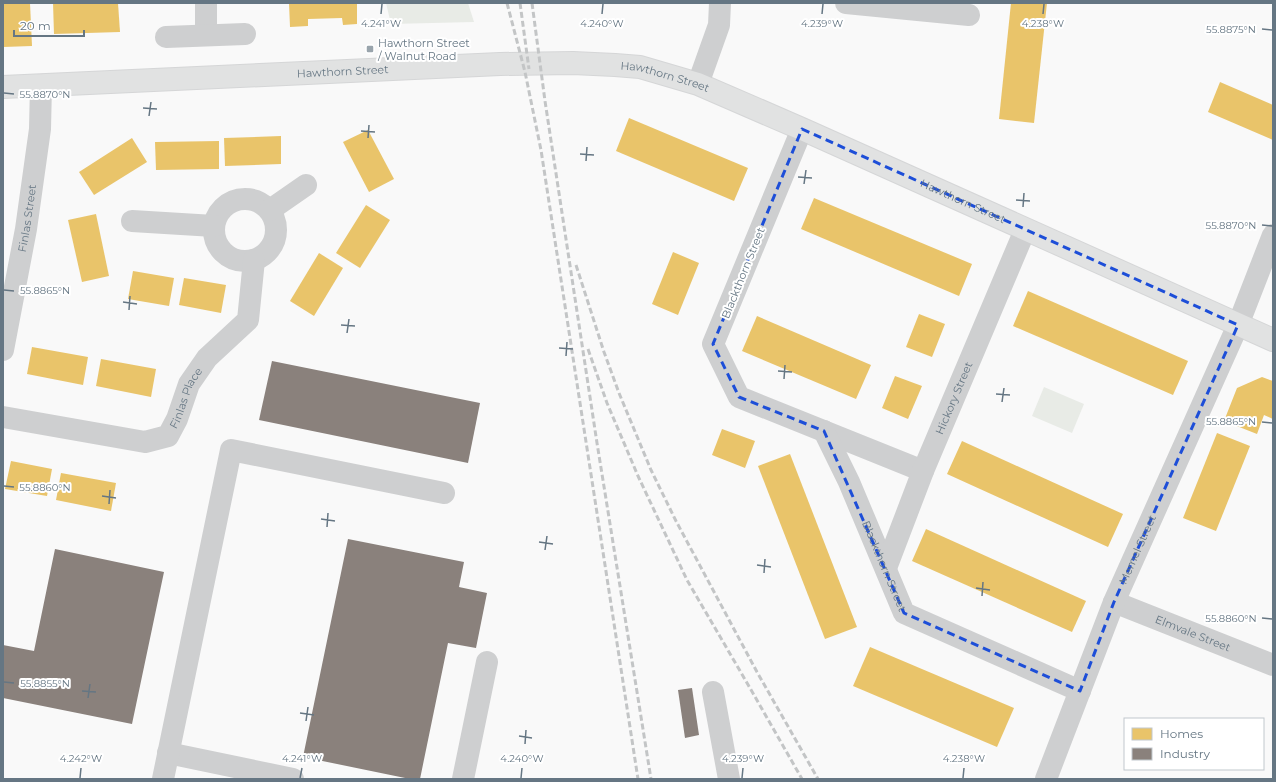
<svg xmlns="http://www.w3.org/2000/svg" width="1276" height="782" viewBox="0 0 1276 782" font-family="Montserrat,sans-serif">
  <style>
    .green { fill: #e8ebe6 }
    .homes { fill: #e9c46a }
    .industry { fill: #8a817c }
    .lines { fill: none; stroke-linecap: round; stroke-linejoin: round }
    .major-casing { stroke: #d5d6d7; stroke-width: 24 }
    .minor { stroke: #cecfd0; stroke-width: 22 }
    .major { stroke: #e1e2e2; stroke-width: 22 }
    .rail { stroke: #c3c5c6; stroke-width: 3; stroke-dasharray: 6 3; stroke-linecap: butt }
    .marked { fill: none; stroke: #1d4ed8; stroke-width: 3; stroke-dasharray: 8 5; stroke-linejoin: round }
    .ticks { fill: none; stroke: #657683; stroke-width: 1.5 }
    .poi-dot { fill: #99a4ac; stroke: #fff; stroke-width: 1.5 }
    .labels { text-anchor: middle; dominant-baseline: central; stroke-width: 4; stroke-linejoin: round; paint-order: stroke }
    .poi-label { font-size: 11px; fill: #657683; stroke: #fff; text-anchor: start }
    .street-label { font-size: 11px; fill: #657683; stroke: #fff }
    .ticks-label { font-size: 10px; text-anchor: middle; fill: #657683; stroke: #fff; stroke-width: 4; stroke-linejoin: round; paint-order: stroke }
  </style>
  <rect width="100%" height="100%" fill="#f9f9f9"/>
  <g class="green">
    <path d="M386,3H468L474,22L391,24Z"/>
    <path d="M1044,387L1084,404L1072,433L1032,416Z"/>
  </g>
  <g class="homes">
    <path d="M30,3L32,46L3,47V4Z"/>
    <path d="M53,3H118L120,32L54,34Z"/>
    <path d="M289,3H357V24L343,25L342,18L308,19V26L290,27Z"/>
    <path d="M1011,3H1047L1034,123L999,119Z"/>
    <path d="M1220,82L1273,105V140L1208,112Z"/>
    <path d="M629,118L748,168L734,201L616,151Z"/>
    <path d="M368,130L394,179L369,192L343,142Z"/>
    <path d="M281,136V164L225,166L224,138Z"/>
    <path d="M132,138L147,162L94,195L79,172Z"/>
    <path d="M219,141V169L156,170L155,142Z"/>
    <path d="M814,198L972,264L959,296L801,229Z"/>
    <path d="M366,205L390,220L360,268L336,253Z"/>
    <path d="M96,214L109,276L82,282L68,220Z"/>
    <path d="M673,252L699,263L678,315L652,304Z"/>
    <path d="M319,253L343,268L314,316L290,301Z"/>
    <path d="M133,271L174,278L169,306L128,299Z"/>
    <path d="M184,278L226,285L221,313L179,305Z"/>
    <path d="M1028,291L1188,361L1173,395L1013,326Z"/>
    <path d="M919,314L945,324L932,357L906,347Z"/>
    <path d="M757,316L871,365L856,399L742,351Z"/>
    <path d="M32,347L88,357L83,385L27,374Z"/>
    <path d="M101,359L156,369L151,397L96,386Z"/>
    <path d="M895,376L922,386L908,419L882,408Z"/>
    <path d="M1262,377L1273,381V419L1264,415L1257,434L1224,421L1237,388Z"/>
    <path d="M722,429L755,441L745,468L712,455Z"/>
    <path d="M1217,433L1250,446L1216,531L1183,518Z"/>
    <path d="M962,441L1123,514L1108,547L947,474Z"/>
    <path d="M790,454L857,627L825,639L758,466Z"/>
    <path d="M11,461L52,469L47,496L5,489Z"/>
    <path d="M61,473L116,483L111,511L56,500Z"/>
    <path d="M926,529L1086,601L1072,632L912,561Z"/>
    <path d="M870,647L1014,708L997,747L853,686Z"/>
  </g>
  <g class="industry">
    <path d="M272,361L480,403L468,463L259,420Z"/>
    <path d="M348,539L464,562L459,587L487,593L476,648L448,643L420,779H410L303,757Z"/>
    <path d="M55,549L164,572L132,724L3,698V645L34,651Z"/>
    <path d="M692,688L699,735L685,738L678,690Z"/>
  </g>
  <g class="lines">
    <defs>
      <g id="major">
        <path id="s7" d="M3,87L500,64L573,63L615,65L640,67L698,84L802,129L1273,340"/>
      </g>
    </defs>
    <use href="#major" class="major-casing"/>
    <g class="minor">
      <path d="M846,3L969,15"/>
      <path d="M206,35V3"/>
      <path d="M166,37L245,34"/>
      <path d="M698,84L719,25L720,3"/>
      <path d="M802,129L713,344L739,397L923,471"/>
      <circle cx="245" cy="230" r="31"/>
      <path d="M270,210L306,185"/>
      <path d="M132,221L214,226"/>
      <path id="s1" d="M3,350L26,229L40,129L41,85"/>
      <path id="s2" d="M3,417L145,442L168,436L177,419L189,384L207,358L248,320L254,260"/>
      <path id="s3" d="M824,431L849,482L904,613L1080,691"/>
      <path id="s4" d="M886,568L923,471L1025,230"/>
      <path id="s5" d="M1114,602L1273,665"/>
      <path d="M713,692L729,779"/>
      <path d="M168,753L293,779"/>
      <path d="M163,779L231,450L444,493"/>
      <path d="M463,779L487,662"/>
      <path id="s6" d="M1046,779L1114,602L1238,325L1273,235"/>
    </g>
    <use href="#major" class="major"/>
    <g class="rail">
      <path d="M507,3L525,72L541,150L638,779"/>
      <path d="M520,3L529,69"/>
      <path d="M532,3L545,101L597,443L651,779"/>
      <path d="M576,265L604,352L619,393L651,470L676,521L757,672L818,779"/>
      <path d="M588,349L607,403L638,476L687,580L750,688L802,779"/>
    </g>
  </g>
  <path class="marked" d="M802,129L1238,325L1114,602L1080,691L904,613L824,431L739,397L713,344Z"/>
  <path class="ticks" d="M381,14L382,4M602,14L603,4M822,14L823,4M1043,14L1044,4M1262,29L1272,30M4,93L14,94M143,108L157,109M149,116L151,102M361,131L375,132M368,138L369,125M580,154L594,155M586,161L587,147M798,177L812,178M804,184L806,170M1016,200L1030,201M1023,207L1024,193M1262,225L1272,226M4,290L14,291M123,302L137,304M129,310L130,296M341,325L355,326M347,333L349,319M559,348L573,349M566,356L567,342M778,371L792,372M784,379L785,365M996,394L1010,395M1002,402L1004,388M1262,422L1272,423M4,486L14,487M102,496L116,498M109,504L110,490M321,519L335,521M327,527L328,513M539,542L553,544M545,550L547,536M757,565L771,567M764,573L765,559M976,588L990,590M982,596L983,582M1262,618L1272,619M4,682L14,683M82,691L96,692M88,698L90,684M300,713L314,715M306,721L308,707M519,736L532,738M525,744L526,730M80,778L81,768M300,778L302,768M521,778L522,768M742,778L743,768M963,778L964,768"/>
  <rect class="poi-dot" x="366" y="45" width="8" height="8" rx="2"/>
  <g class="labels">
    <g class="poi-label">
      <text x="378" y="43">Hawthorn Street<tspan x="378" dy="13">/ Walnut Road</tspan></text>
    </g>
    <g class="street-label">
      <text stroke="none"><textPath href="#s7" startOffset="340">Hawthorn Street</textPath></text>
      <text stroke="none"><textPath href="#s7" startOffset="664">Hawthorn Street</textPath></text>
      <text stroke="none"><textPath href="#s7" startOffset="988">Hawthorn Street</textPath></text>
      <text stroke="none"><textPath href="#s1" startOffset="134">Finlas Street</textPath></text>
      <text transform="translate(743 273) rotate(-68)">Blackthorn Street</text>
      <text stroke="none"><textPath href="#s4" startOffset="183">Hickory Street</textPath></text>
      <text stroke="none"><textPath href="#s2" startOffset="210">Finlas Place</textPath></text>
      <text stroke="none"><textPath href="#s6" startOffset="247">Memel Street</textPath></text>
      <text stroke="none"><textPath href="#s3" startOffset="148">Blackthorn Street</textPath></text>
      <text stroke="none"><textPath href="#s5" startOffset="85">Elmvale Street</textPath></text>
    </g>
  </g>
  <g class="ticks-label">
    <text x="381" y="27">4.241°W</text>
    <text x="602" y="27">4.240°W</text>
    <text x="822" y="27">4.239°W</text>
    <text x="1043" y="27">4.238°W</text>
    <text x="1231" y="33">55.8875°N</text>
    <text x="45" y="98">55.8870°N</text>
    <text x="1231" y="229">55.8870°N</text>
    <text x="45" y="294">55.8865°N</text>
    <text x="1231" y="425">55.8865°N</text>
    <text x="45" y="491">55.8860°N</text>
    <text x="1231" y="622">55.8860°N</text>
    <text x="45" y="687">55.8855°N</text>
    <text x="81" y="762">4.242°W</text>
    <text x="302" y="762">4.241°W</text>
    <text x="522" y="762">4.240°W</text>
    <text x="743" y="762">4.239°W</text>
    <text x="964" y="762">4.238°W</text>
  </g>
  <rect width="1276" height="782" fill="none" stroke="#657683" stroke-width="8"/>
  <rect x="1124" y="718" width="140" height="52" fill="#ffffff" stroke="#c1c8cd"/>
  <rect x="1132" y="728" width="20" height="12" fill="#e9c46a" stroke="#c1c8cd"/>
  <text x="1160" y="738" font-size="12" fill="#657683">Homes</text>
  <rect x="1132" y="748" width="20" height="12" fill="#8a817c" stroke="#c1c8cd"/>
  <text x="1160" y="758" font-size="12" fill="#657683">Industry</text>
  <path d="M14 30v6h70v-6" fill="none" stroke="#657683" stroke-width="2"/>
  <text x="20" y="30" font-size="12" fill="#657683" stroke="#ffffff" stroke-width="3" paint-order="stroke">20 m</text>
</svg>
